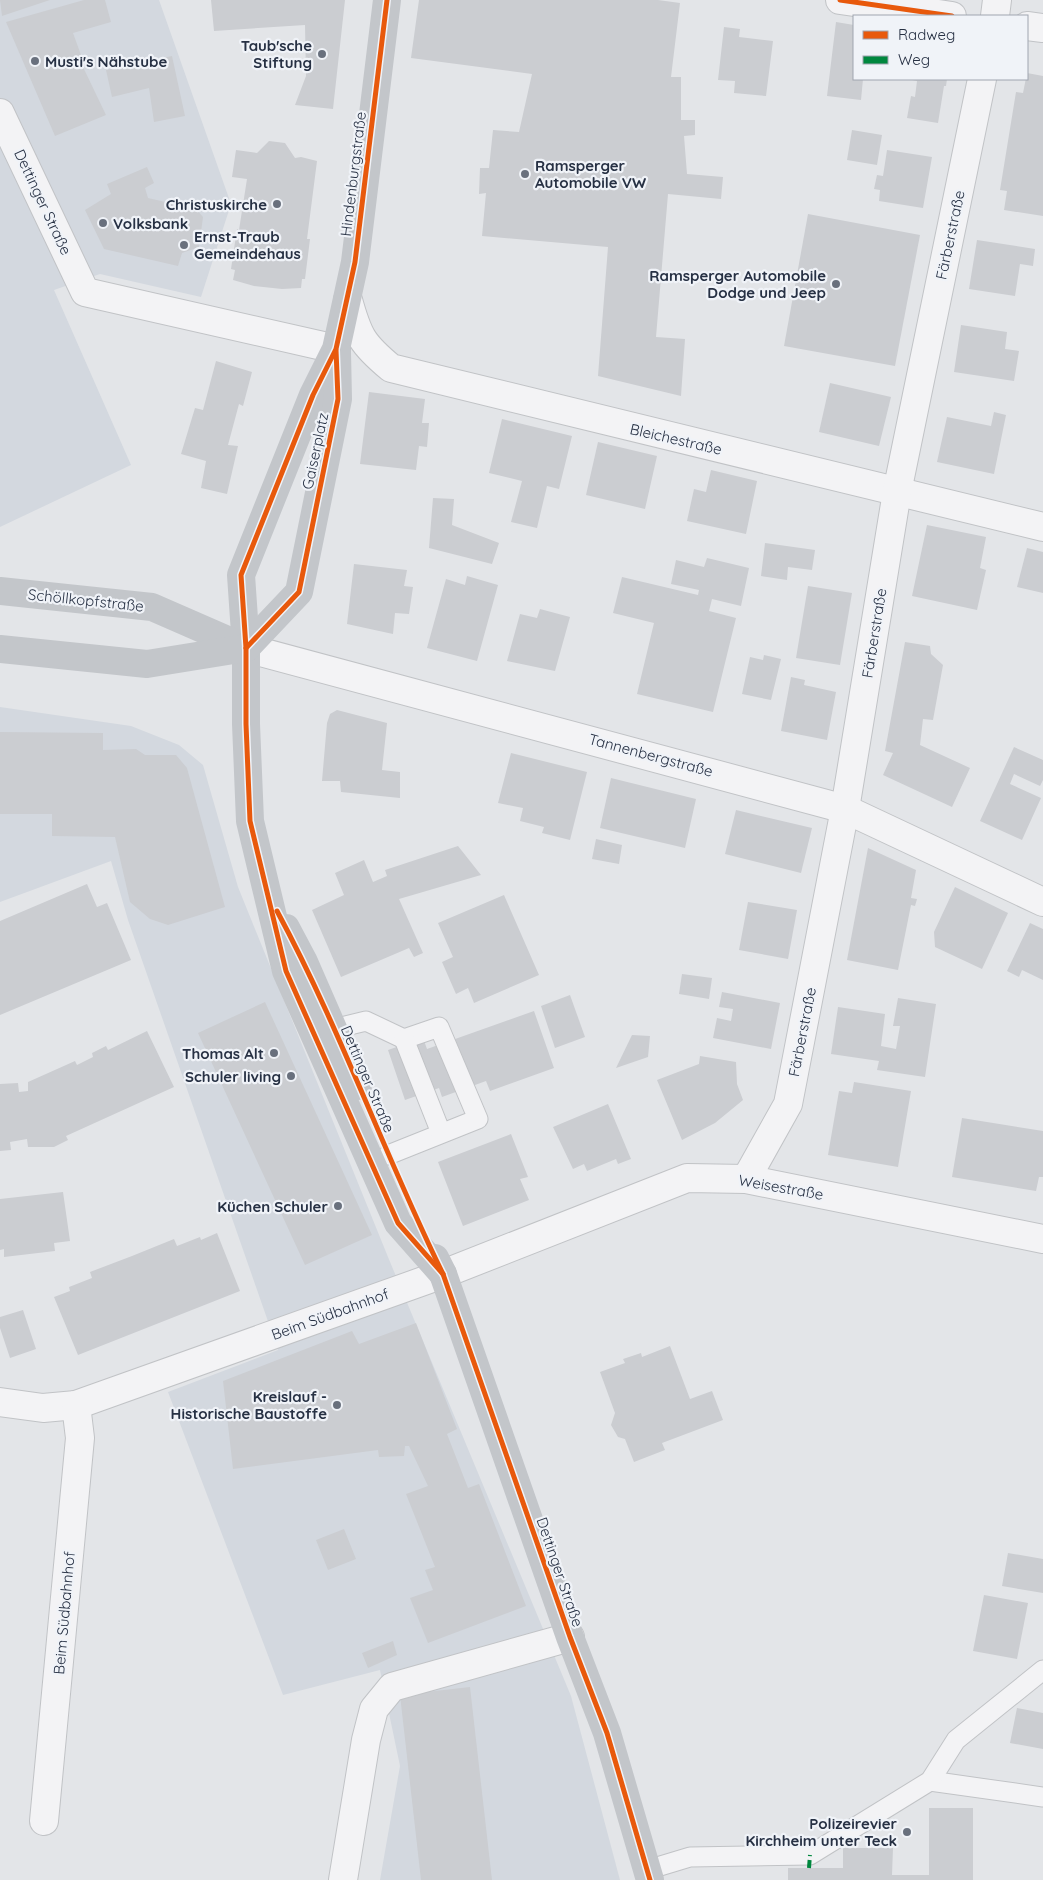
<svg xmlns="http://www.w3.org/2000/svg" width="1043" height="1880" viewBox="0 0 1043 1880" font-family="Quicksand,sans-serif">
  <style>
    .built { fill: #d3d8df }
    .building { fill: #cbcdd1 }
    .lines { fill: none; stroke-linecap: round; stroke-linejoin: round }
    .service-casing { stroke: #c1c3c6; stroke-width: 21 }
    .minor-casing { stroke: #c1c3c6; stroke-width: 30 }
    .tertiary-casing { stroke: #c1c3c6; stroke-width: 30 }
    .service { stroke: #f3f3f5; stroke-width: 19 }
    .minor { stroke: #f3f3f5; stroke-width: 28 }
    .tertiary { stroke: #f3f3f5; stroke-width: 28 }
    .secondary { stroke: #c3c6ca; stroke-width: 28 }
    .quiet { stroke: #00873e; stroke-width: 4; stroke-dasharray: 8 4; stroke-linecap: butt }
    .cycleway-casing { stroke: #f0f3f8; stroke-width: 8 }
    .cycleway { stroke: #e8590c; stroke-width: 5 }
    .poi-dot { fill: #69707d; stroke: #f0f3f8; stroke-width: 2 }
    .labels { text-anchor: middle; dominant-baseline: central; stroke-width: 4.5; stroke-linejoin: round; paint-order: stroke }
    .poi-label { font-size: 15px; font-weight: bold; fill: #273144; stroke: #f0f3f8; text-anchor: end }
    .street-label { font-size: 15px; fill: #273144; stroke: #f0f3f8 }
  </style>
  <rect width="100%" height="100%" fill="#e3e5e8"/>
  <g class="built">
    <path d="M0,0H159L231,204L201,297L100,274L54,290L131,465L0,527Z"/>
    <path d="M0,707L131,726L179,745L203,765L238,887L388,1257L571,1696L620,1880H380L400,1766L380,1670L283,1695L168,1392L278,1350L128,920L111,861L0,902Z"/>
  </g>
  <g class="building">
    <path d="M0,0H50L2,16Z"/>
    <path d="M84,0H105L111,22L73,33L85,66L83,67L106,115L55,136L6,22Z"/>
    <path d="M211,0H345L333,109L295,105L306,76L305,25L214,31Z"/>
    <path d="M419,0H658L680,3L671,77H681V120H695V135L684,136L687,174L723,177L721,199L668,194L656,337L685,339L681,396L598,376L608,247L482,236L486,193L479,194L480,168H489L493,130L519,132L532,74L411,58Z"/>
    <path d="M836,22L854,25V79H863L861,100L827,96Z"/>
    <path d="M724,27L740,29L739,37L773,41L766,96L734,93L735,81L718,80Z"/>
    <path d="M172,56L185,116L154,122L149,88L112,97L106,70Z"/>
    <path d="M1027,73L1043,76V216L1004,210L1007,191L1000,190L1016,92L1023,93Z"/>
    <path d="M907,79H947L946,86H944L938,123L907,118L911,96L915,97L917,81Z"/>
    <path d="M852,130L882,135L877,165L847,160Z"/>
    <path d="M269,141L285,143L295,158L301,157L317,161L307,239H310L305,279H302L301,288L282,289L254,286L233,280L235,270L231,269L237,229L239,230L247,179L232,177L236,150L257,153Z"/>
    <path d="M887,150L932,157L923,208L879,201L880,190L874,189L877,175L883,176Z"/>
    <path d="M147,167L154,183L145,188L148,198L196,209L203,217L199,247L182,253L178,266L104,249L85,210L111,194L107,184Z"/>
    <path d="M808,214L920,235L895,366L784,346Z"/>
    <path d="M977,240L1035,249L1033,266L1020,264L1015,296L969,289Z"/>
    <path d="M961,325L1007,332L1005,349L1019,351L1014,381L954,372Z"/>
    <path d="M216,361L252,372L243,406L239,404L228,445L238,446L227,494L201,488L206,461L181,454L195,408L203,410Z"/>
    <path d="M830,383L891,397L879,446L819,432Z"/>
    <path d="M369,392L425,399L422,423H429L427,447L419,446L416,470L360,464Z"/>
    <path d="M994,412L1006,415L994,474L937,462L947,417L991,426Z"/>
    <path d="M502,419L572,436L559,489L547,486L537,528L511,522L522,481L489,473Z"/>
    <path d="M598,442L657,456L645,509L586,495Z"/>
    <path d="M711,470L757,481L746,534L687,521L694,489L706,492Z"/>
    <path d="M433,498L454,499L452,525L499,543L492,564L429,548Z"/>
    <path d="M927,525L986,537L980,568L986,570L977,610L912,596Z"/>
    <path d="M765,543L815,550L812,570L788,567L787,580L761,576Z"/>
    <path d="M1027,548L1043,552V593L1017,587Z"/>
    <path d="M707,558L749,568L741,606L712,599L709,611L736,618L713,712L637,694L654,623L613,613L622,577L698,595L699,590L671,584L676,560L704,567Z"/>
    <path d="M354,564L407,570L404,586L413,587L409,614L395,613L393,634L347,624Z"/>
    <path d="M467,576L498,585L477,661L427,648L446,579L465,585Z"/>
    <path d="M808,586L852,593L840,665L796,658Z"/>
    <path d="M540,609L570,617L555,671L507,661L520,614L537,618Z"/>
    <path d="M905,642L930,646L931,654L943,665L933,720L923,719L920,745L970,768L952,807L883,775L893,753L885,751Z"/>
    <path d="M764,655L781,659L771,700L742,694L750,657L763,660Z"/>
    <path d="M791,677L805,680L804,685L836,692L827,740L781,731Z"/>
    <path d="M337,710L387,723L382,770L400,772V798L341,792L340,781H322L327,723L330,714Z"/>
    <path d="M0,732L103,733V750L136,749L145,755H176L187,768L225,907L168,925L150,919L130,902L115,837L52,836V814H0Z"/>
    <path d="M1014,747L1043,760V780L1040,786L1014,774L1010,784L1041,798L1022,840L980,821Z"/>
    <path d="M511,753L587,772L570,840L542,833L544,827L520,821L523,808L498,803Z"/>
    <path d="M611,778L696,799L685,848L600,828Z"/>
    <path d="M736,810L812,828L801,873L725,854Z"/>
    <path d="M596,839L622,845L619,864L592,859Z"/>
    <path d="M458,846L481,875L399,899L423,953L414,957L409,948L341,977L312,910L344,895L335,873L364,860L373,882L387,876L385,870Z"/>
    <path d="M868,848L916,870L911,898L917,899L915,906L911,905L898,970L847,960Z"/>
    <path d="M87,884L97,907L107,903L131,960L0,1015V921Z"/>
    <path d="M955,887L1008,913L982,969L935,947L934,932Z"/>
    <path d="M504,895L539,975L474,1003L468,988L456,994L442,962L453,957L438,923Z"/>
    <path d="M748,902L797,910L788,959L739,950Z"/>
    <path d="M1030,923L1043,929V980L1022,970L1019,977L1007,971Z"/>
    <path d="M682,974L712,978L709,999L679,994Z"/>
    <path d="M722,992L780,1003L771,1049L713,1038L717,1018L731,1021L733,1009L719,1007Z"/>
    <path d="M570,995L585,1037L555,1048L541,1006Z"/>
    <path d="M898,998L936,1004L925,1077L877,1070L879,1061L831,1054L838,1007L885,1014L881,1046L896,1049L900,1026H893Z"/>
    <path d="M265,1002L372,1235L305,1265L198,1033Z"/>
    <path d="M534,1011L554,1068L490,1091L486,1081L442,1097L439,1088L405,1100L388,1050L423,1038L427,1049Z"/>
    <path d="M147,1031L174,1087L66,1136L68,1140L54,1147H28L27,1139L10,1142L11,1150L0,1151V1084L18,1083L19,1092L28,1091V1082L75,1061L77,1065L93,1057L92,1053L106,1046L108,1050Z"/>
    <path d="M632,1035L650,1036L648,1057L616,1068Z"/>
    <path d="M700,1056L736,1062L737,1084L743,1100L715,1123L682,1140L657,1080L699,1064Z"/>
    <path d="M854,1082L911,1091L898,1167L828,1155L839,1091L852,1093Z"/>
    <path d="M608,1104L631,1159L618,1164L616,1159L587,1171L584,1164L573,1169L553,1127Z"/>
    <path d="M962,1118L1043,1131V1177H1039L1036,1191L952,1177Z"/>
    <path d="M511,1134L528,1177L520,1179L529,1200L463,1226L438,1162Z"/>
    <path d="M63,1192L70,1241L54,1243L55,1251L4,1257V1249L0,1250V1199Z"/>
    <path d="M217,1233L240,1291L78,1355L54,1297L70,1291L69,1287L92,1278L90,1272L132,1256L174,1239L177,1246L200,1237L201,1240Z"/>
    <path d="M23,1310L36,1349L10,1358L0,1328V1317Z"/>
    <path d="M416,1323L457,1429L447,1434L468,1488L479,1484L526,1606L428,1643L410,1598L433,1590L425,1570L435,1567L406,1494L428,1486L409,1446H405L404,1456L379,1457L378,1450L233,1469L223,1381L352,1331L359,1344Z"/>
    <path d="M670,1346L690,1399L712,1391L723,1420L662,1443L665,1450L634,1462L625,1439L618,1437L611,1425L615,1413L600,1372L625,1363L623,1359L641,1353L642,1357Z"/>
    <path d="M344,1529L356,1559L328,1570L316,1540Z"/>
    <path d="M1008,1553L1043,1559V1593L1002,1586Z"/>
    <path d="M984,1595L1028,1603L1017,1659L973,1651Z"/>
    <path d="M393,1641L397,1655L368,1668L362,1653Z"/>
    <path d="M470,1687L492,1880H421L400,1695Z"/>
    <path d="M1017,1708L1043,1713V1749L1010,1743Z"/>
    <path d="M929,1808H973V1880H788V1868H843V1848H893L892,1875H929Z"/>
  </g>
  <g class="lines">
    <defs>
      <g id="service">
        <path d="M333,1029L366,1021L404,1039L439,1027L478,1119L388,1155"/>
        <path d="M404,1039L441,1133"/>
        <path d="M930,1781L1043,1797"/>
        <path d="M647,1870L690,1857L810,1855L930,1781L956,1740L1043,1670"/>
      </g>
      <g id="minor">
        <path d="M840,0L952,16"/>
        <path d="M995,16L997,0"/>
        <path d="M1027,26L1043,28"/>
        <path d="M0,113L85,292L336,349"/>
        <path d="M348,300C358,336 362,344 391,368L1043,527"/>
        <path d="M746,1179L788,1104L845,809L897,492L982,79"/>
        <path d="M0,1402L43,1408L76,1405L443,1274L687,1178L746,1179L1043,1239"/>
        <path d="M44,1821L80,1438L76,1405"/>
        <path d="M343,1880L366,1740L374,1709L392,1687L570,1637"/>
      </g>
      <path id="tertiary" d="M246,648L845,809L1043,902"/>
    </defs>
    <use href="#service" class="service-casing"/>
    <use href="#minor" class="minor-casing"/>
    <use href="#tertiary" class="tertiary-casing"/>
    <use href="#service" class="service"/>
    <use href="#minor" class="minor"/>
    <use href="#tertiary" class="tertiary"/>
    <g class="secondary">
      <path d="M387,0L355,262L336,349L313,395L241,575L246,648V724L250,821L286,971L398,1223L443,1274"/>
      <path d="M0,591L152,607L246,648"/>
      <path d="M246,648L299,592L338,399L337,352"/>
      <path d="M0,649L147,664L246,648"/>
      <path d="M286,928L304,962L358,1086"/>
      <path d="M435,1258L443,1274L570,1637L607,1733L650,1880"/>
    </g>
    <path class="quiet" d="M809,1868L810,1855"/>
    <defs>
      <g id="cycleway">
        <path d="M387,0L355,262L336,349L313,395L241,575L246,648V724L250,821L286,971L398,1223L443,1274"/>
        <path d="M840,0L952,16"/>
        <path d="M246,648L299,592L338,399L336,350"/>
        <path d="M277,911C340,1028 384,1154 443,1274L570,1637L607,1733L650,1880"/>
      </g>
    </defs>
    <use href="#cycleway" class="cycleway-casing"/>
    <use href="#cycleway" class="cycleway"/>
  </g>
  <g class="poi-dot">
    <circle cx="322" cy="54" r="5"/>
    <circle cx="35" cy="61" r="5"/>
    <circle cx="525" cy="174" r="5"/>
    <circle cx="277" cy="204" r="5"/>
    <circle cx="103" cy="223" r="5"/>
    <circle cx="184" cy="245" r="5"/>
    <circle cx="836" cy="284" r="5"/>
    <circle cx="274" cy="1053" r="5"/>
    <circle cx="291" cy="1076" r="5"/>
    <circle cx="338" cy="1206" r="5"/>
    <circle cx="337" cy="1405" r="5"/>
    <circle cx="907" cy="1832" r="5"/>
  </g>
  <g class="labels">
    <g class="poi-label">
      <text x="312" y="45">Taub'sche<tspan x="312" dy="17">Stiftung</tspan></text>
      <text x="45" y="61" text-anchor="start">Musti's Nähstube</text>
      <text x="535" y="165" text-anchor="start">Ramsperger<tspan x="535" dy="17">Automobile VW</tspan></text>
      <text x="267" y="204">Christuskirche</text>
      <text x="113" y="223" text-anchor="start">Volksbank</text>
      <text x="194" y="236" text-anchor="start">Ernst-Traub<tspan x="194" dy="17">Gemeindehaus</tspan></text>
      <text x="826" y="275">Ramsperger Automobile<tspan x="826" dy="17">Dodge und Jeep</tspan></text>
      <text x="264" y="1053">Thomas Alt</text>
      <text x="281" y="1076">Schuler living</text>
      <text x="328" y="1206">Küchen Schuler</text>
      <text x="327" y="1396">Kreislauf -<tspan x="327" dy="17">Historische Baustoffe</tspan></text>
      <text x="897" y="1823">Polizeirevier<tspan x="897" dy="17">Kirchheim unter Teck</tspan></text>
    </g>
    <g class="street-label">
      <text transform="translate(353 174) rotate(-83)">Hindenburgstraße</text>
      <text transform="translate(43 202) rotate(65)">Dettinger Straße</text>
      <text transform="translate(950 235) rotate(-78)">Färberstraße</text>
      <text transform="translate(676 439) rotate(13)">Bleichestraße</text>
      <text transform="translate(315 451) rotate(-78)">Gaiserplatz</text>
      <text transform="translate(86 600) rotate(6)">Schöllkopfstraße</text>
      <text transform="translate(874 633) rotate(-81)">Färberstraße</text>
      <text transform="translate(651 755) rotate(15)">Tannenbergstraße</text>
      <text transform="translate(802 1032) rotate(-79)">Färberstraße</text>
      <text transform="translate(368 1079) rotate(67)">Dettinger Straße</text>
      <text transform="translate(781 1187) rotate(10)">Weisestraße</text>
      <text transform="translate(330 1314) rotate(-20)">Beim Südbahnhof</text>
      <text transform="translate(560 1572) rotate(71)">Dettinger Straße</text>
      <text transform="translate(64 1613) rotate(-85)">Beim Südbahnhof</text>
    </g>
  </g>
  <rect x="853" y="15" width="175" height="65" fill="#f0f3f8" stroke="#a0a5b0"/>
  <rect x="863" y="31" width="25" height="8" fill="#e8590c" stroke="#a0a5b0"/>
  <text x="898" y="40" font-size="15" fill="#273144">Radweg</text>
  <rect x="863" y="56" width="25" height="8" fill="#00873e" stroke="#a0a5b0"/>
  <text x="898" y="65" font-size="15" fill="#273144">Weg</text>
</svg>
